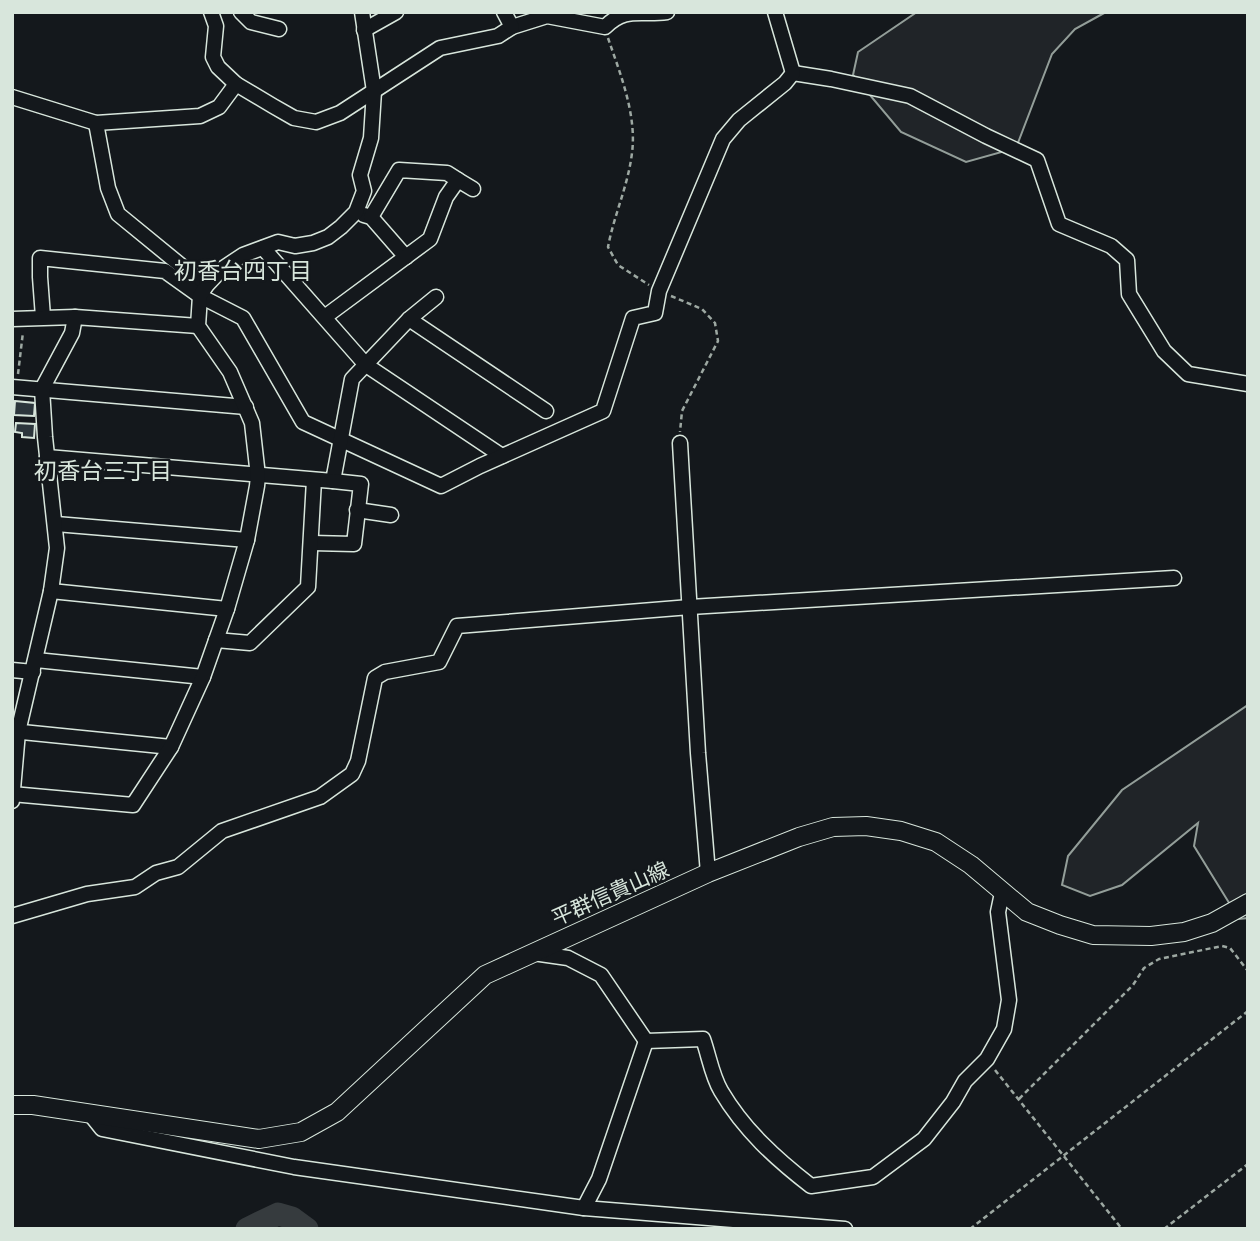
<svg xmlns="http://www.w3.org/2000/svg" width="1260" height="1241" viewBox="0 0 1260 1241" font-family="'Noto Sans','Noto Sans JP',sans-serif">
  <style>
    .green { fill: #202428; stroke: #939e99; stroke-width: 2 }
    .lines { fill: none; stroke-linecap: round; stroke-linejoin: round }
    .river { stroke: #363b3e; stroke-width: 23 }
    .building { fill: #2c363c; stroke: #d8e6dc; stroke-width: 2 }
    .minor-casing { stroke: #d8e6dc; stroke-width: 17 }
    .major-casing { stroke: #d8e6dc; stroke-width: 20 }
    .path { stroke: #9da8a2; stroke-width: 2.5; stroke-dasharray: 5 3.5; stroke-linecap: butt }
    .minor { stroke: #14181c; stroke-width: 14 }
    .major { stroke: #14181c; stroke-width: 18 }
    .labels { text-anchor: middle; dominant-baseline: central; stroke-width: 5; stroke-linejoin: round; paint-order: stroke }
    .street-label { font-size: 21px; fill: #d8e6dc; stroke: #14181c }
    .neighbourhood-label { font-size: 23px; fill: #d8e6dc; stroke: #14181c }
  </style>
  <rect width="100%" height="100%" fill="#14181c"/>
  <g class="green">
    <path d="M917,12H1106L1075,29L1052,54L1016,148L966,162L901,132L853,75L858,52Z"/>
    <path d="M1248,705V918L1239,919L1194,846L1198,823L1122,885L1090,896L1062,885L1068,856L1122,790Z"/>
  </g>
  <g class="lines">
    <path class="river" d="M247,1229L278,1214L292,1218L307,1229"/>
  </g>
  <g class="building">
    <path d="M15,401L35,403L34,416L14,415Z"/>
    <path d="M16,423L35,424L34,438L22,437V433L15,432Z"/>
  </g>
  <g class="lines">
    <defs>
      <g id="minor">
        <path d="M211,12L216,26L213,57L218,67L236,84L273,106L294,118L316,122L340,113L440,48L498,36L512,27L547,16L605,27C626,6 640,16 667,12"/>
        <path d="M241,12L251,22L279,29"/>
        <path d="M504,12L512,27"/>
        <path d="M775,12L793,73"/>
        <path d="M364,30L396,12"/>
        <path d="M793,73L831,79L910,96L986,136L1037,160L1059,224L1111,246L1127,260L1129,294L1164,351L1188,374L1248,384"/>
        <path d="M12,97L96,123L200,116L219,107L236,84"/>
        <path d="M96,123L108,188L118,214L206,286"/>
        <path d="M458,180L473,189"/>
        <path d="M364,215L371,217L406,257"/>
        <path d="M263,248L366,365L502,456"/>
        <path d="M326,316L430,239L446,197L458,180L447,173L399,170L371,217"/>
        <path d="M43,317L40,277V258L165,271L200,296L243,318L303,422L441,486L480,466L603,411L633,318L655,313L659,291L723,139L739,120L785,83L793,73"/>
        <path d="M12,319L75,317"/>
        <path d="M409,319L546,411"/>
        <path d="M12,387L246,407"/>
        <path d="M680,443L698,753L708,873"/>
        <path d="M47,457L333,481L352,379L409,319L436,297"/>
        <path d="M357,510L391,515"/>
        <path d="M56,524L247,540"/>
        <path d="M312,543L354,544L361,484L333,481"/>
        <path d="M51,591L227,609"/>
        <path d="M216,640L250,643L308,587L314,480"/>
        <path d="M36,660L203,677"/>
        <path d="M12,670L33,672"/>
        <path d="M12,731L171,747"/>
        <path d="M12,794L133,805L171,747L203,677L227,609L247,540L257,486L258,476L252,423L230,372L198,326L200,296L206,286L222,269L243,255L278,242L295,246L313,243L328,237L341,227L356,212L364,191L360,175L371,138L374,91L362,12"/>
        <path d="M12,801L18,732L51,591L57,548L45,437L42,389L72,333L75,317L198,326"/>
        <path d="M12,916L87,894L135,887L156,873L178,867L222,831L320,797L352,774L358,761L375,678L385,672L439,662L457,626L690,607L1174,578"/>
        <path d="M533,953L568,958L601,975L646,1041"/>
        <path d="M646,1041L703,1039C709,1056 712,1076 721,1091C744,1130 776,1159 811,1186L873,1177L924,1139L953,1102L965,1081L987,1059L1004,1029L1009,1000L998,912L1002,893"/>
        <path d="M90,1114L102,1129L294,1167L584,1208L845,1229"/>
        <path d="M584,1208L599,1179L646,1041"/>
      </g>
      <path id="major" d="M12,1105H33L259,1139L301,1132L337,1112L485,975L708,873L799,837L833,827L866,826L901,831L936,842L971,865L1027,912L1060,925L1093,935L1151,936L1184,932L1212,923L1248,903"/>
    </defs>
    <use href="#minor" class="minor-casing"/>
    <use href="#major" class="major-casing"/>
    <g class="path">
      <path d="M608,38C620,73 637,115 632,153C628,186 614,215 608,247L618,265L649,285"/>
      <path d="M671,296L702,309L715,323L718,341L682,411L680,432"/>
      <path d="M18,374L23,332"/>
      <path d="M995,1070L1122,1229"/>
      <path d="M1019,1099L1133,985L1144,968L1159,959L1222,946L1230,948L1248,971"/>
      <path d="M970,1229L1248,1011"/>
      <path d="M1164,1229L1248,1164"/>
    </g>
    <use href="#minor" class="minor"/>
    <use href="#major" class="major"/>
  </g>
  <g class="labels">
    <g class="street-label">
      <text transform="translate(610 893) rotate(-24)">平群信貴山線</text>
    </g>
    <g class="neighbourhood-label">
      <text x="243" y="270">初香台四丁目</text>
      <text x="103" y="470">初香台三丁目</text>
    </g>
  </g>
  <rect width="1260" height="1241" fill="none" stroke="#d8e6dc" stroke-width="28"/>
</svg>
